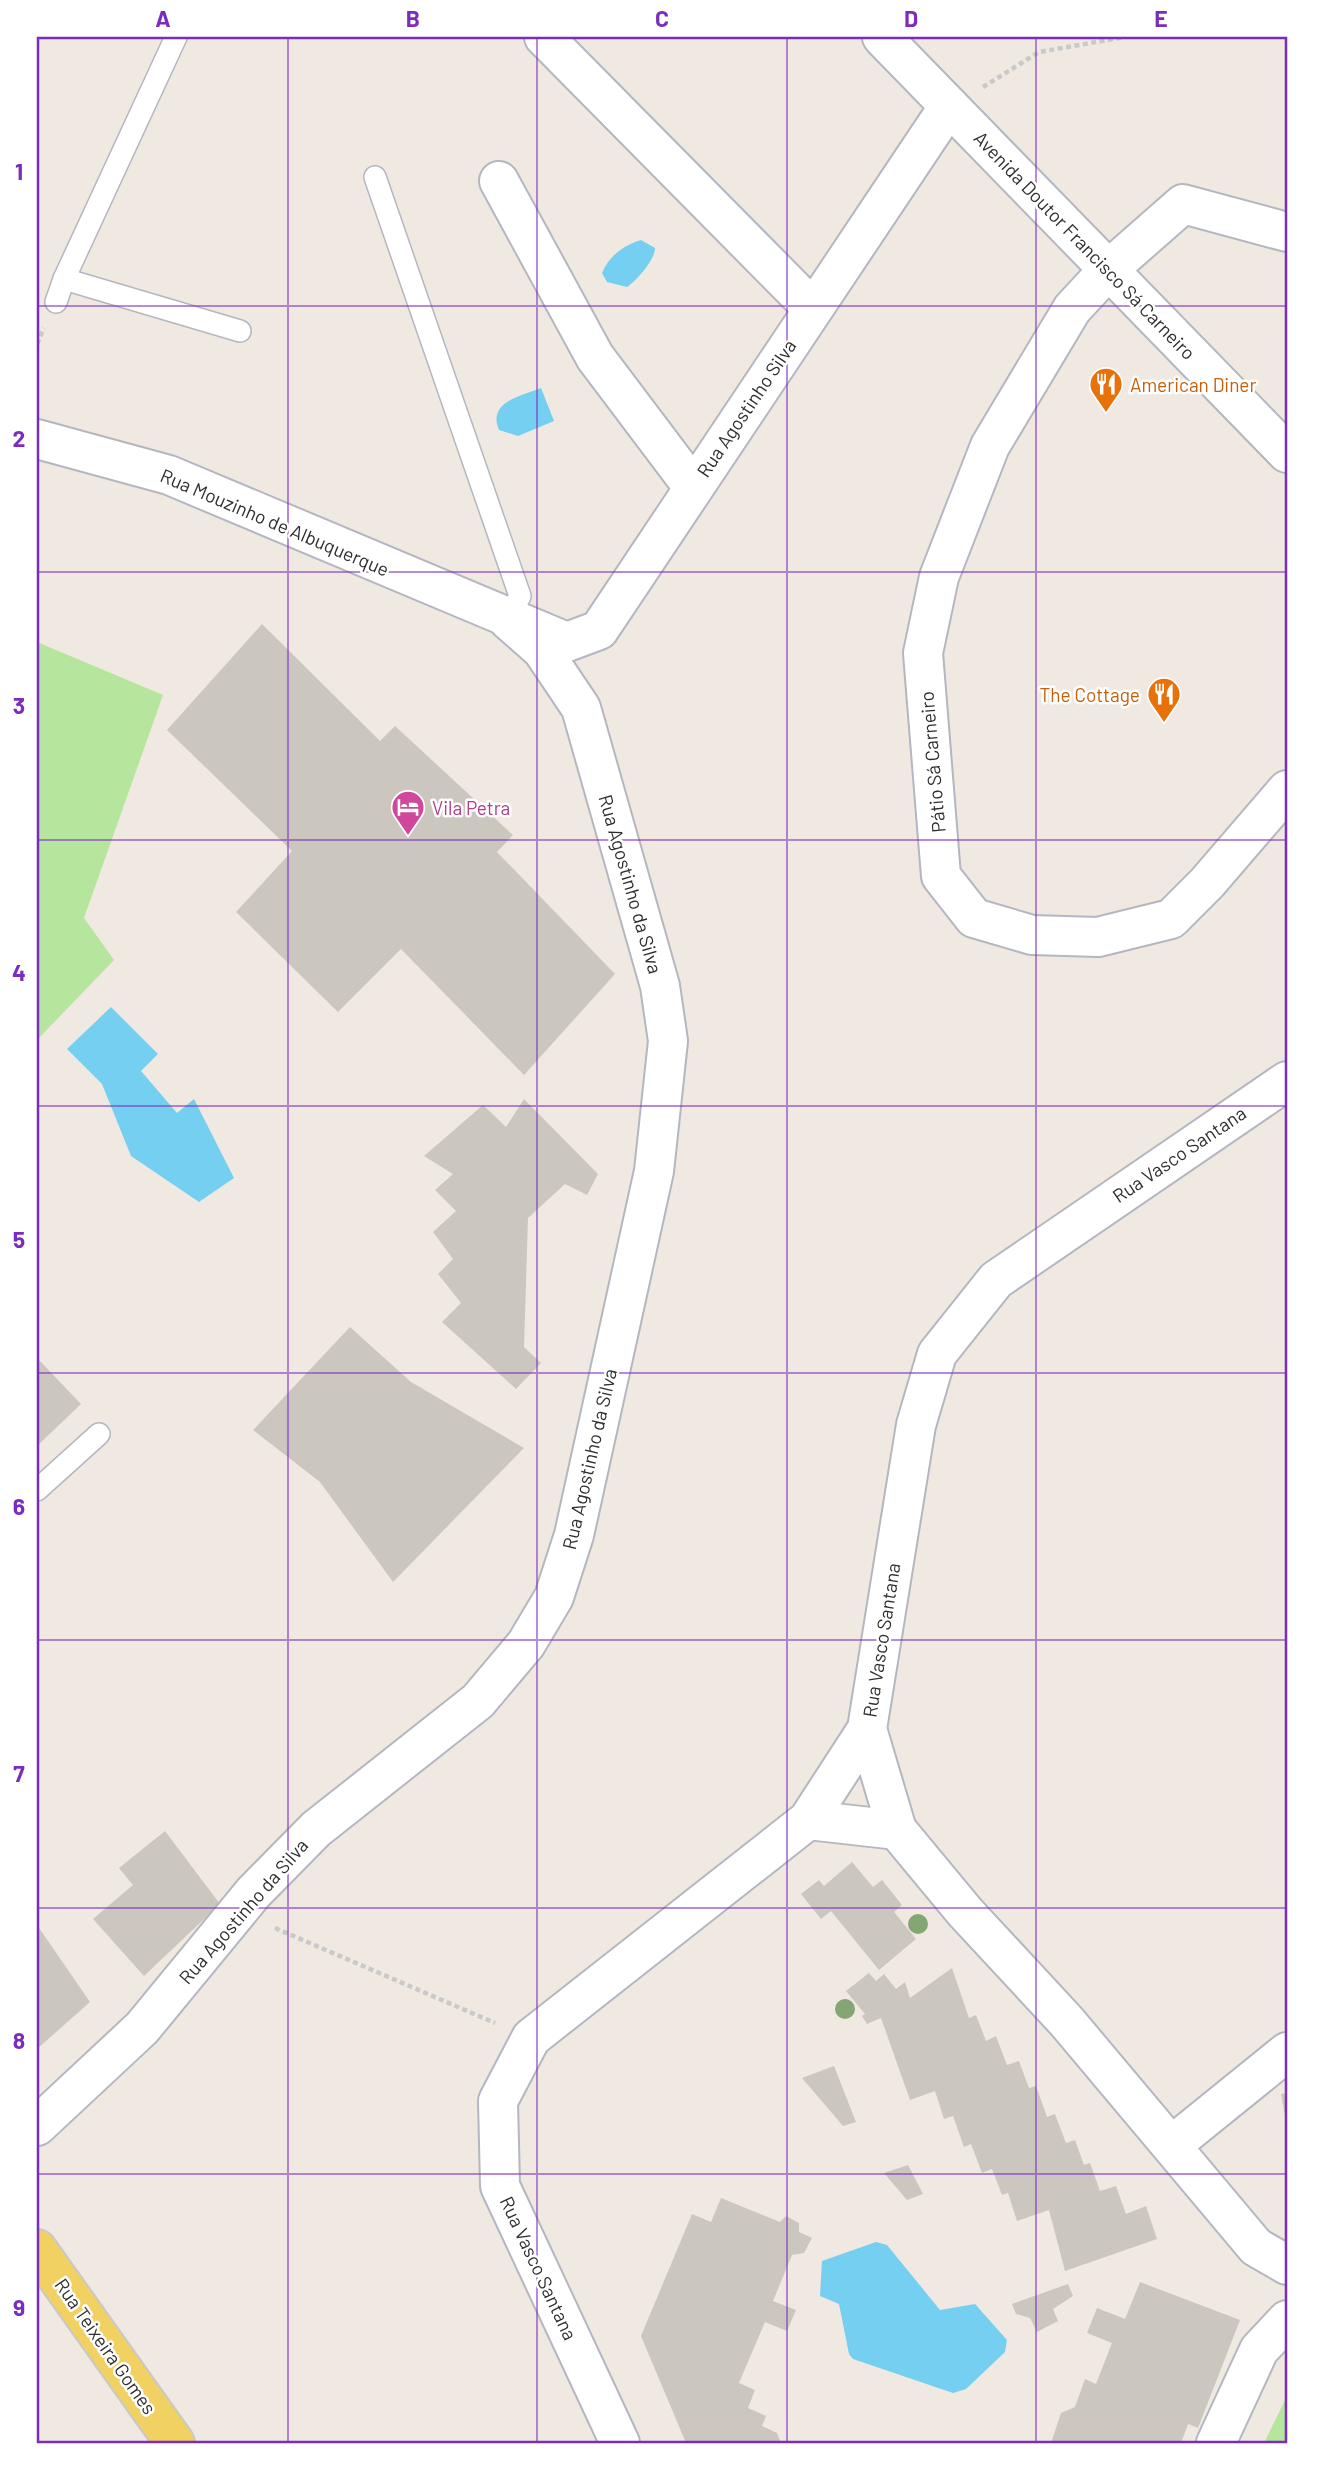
<svg xmlns="http://www.w3.org/2000/svg" width="1324" height="2480" viewBox="0 0 1324 2480" font-family="Barlow,sans-serif">
  <style>
    .green { fill: #b6e59e }
    .water { fill: #75cff0 }
    .building { fill: #cbc7bf }
    .lines { fill: none; stroke-linecap: round; stroke-linejoin: round }
    .lane-casing { stroke: #b4b7c1; stroke-width: 24 }
    .street-casing { stroke: #b4b7c1; stroke-width: 42 }
    .primary-casing { stroke: #c9c9c9; stroke-width: 42 }
    .path { stroke: #c9c9c9; stroke-width: 4.5; stroke-dasharray: 5 3.5; stroke-linecap: butt }
    .lane { stroke: #fff; stroke-width: 21 }
    .street { stroke: #fff; stroke-width: 38 }
    .primary { stroke: #f2d163; stroke-width: 38 }
    .tree { fill: #84a574 }
    .grid { fill: none; stroke: #7b2cbf; stroke-width: 2; stroke-opacity: 0.55 }
    .labels { text-anchor: middle; dominant-baseline: central; stroke-width: 5; stroke-linejoin: round; paint-order: stroke }
    .street-label { font-size: 19px; fill: #2e2e2e; stroke: #fff }
    .food-label { font-size: 19px; fill: #c56008; stroke: #fff; text-anchor: start }
    .hotel-label { font-size: 19px; fill: #b23c85; stroke: #fff; text-anchor: start }
    .neatline { fill: none; stroke: #7b2cbf; stroke-width: 2.5 }
    .grid-label { font-size: 23px; text-anchor: middle; font-weight: bold; fill: #7b2cbf }
  </style>
  <rect width="100%" height="100%" fill="#efe9e1"/>
  <g class="green">
    <path d="M37,642L163,695L84,918L114,960L37,1040Z"/>
    <path d="M1287,2396V2443H1264Z"/>
  </g>
  <g class="water">
    <path d="M641,240L655,248C655,260 636,281 627,287L607,282L602,273C609,256 624,245 641,240Z"/>
    <path d="M541,388L554,421L518,436L499,430C487,402 521,396 541,388Z"/>
    <path d="M111,1007L158,1054L141,1071L177,1113L194,1099L234,1178L199,1202L131,1156L102,1084L67,1049Z"/>
    <path d="M876,2242L887,2245L940,2310L975,2304L1007,2340L1005,2352L966,2389L953,2393L853,2359L849,2354L839,2304L820,2296L822,2261Z"/>
  </g>
  <g class="building">
    <path d="M262,624L380,741L395,726L513,835L497,852L615,974L524,1075L401,949L338,1012L236,912L292,851L167,730Z"/>
    <path d="M524,1099L598,1174L587,1195L565,1184L528,1218L524,1347L541,1363L516,1389L442,1322L461,1303L438,1274L453,1259L433,1232L456,1211L435,1190L453,1174L424,1156L483,1105L506,1127Z"/>
    <path d="M350,1327L411,1382L524,1448L393,1582L320,1482L253,1430Z"/>
    <path d="M37,1358L81,1404L37,1446Z"/>
    <path d="M165,1831L220,1904L144,1976L93,1919L133,1885L119,1868Z"/>
    <path d="M852,1862L873,1887L882,1880L902,1905L894,1912L916,1939L879,1970L831,1911L821,1919L801,1894L819,1880L824,1886Z"/>
    <path d="M37,1925L90,2002L37,2049Z"/>
    <path d="M952,1968L969,2018L976,2015L986,2041L996,2036L1007,2065L1019,2061L1029,2088L1036,2086L1047,2117L1055,2114L1066,2143L1075,2140L1084,2165L1090,2163L1100,2191L1116,2186L1126,2214L1146,2206L1157,2239L1065,2271L1049,2210L1017,2221L1008,2193L1002,2195L992,2169L982,2173L971,2144L964,2147L953,2116L944,2119L935,2091L910,2100L881,2018L867,2024L862,2016L865,2014L846,1991L869,1973L876,1981L884,1974L896,1989L905,1982L910,1998Z"/>
    <path d="M834,2066L856,2122L843,2126L802,2078Z"/>
    <path d="M1287,2093V2121H1286L1281,2094Z"/>
    <path d="M908,2165L923,2194L907,2200L884,2173Z"/>
    <path d="M721,2198L780,2222L786,2216L799,2223V2232L812,2238L804,2253L792,2255L773,2301L796,2310L787,2331L765,2322L739,2383L755,2390L748,2408L766,2416L762,2426L777,2433L781,2443H686L641,2336L692,2214L711,2222Z"/>
    <path d="M1140,2282L1240,2320L1198,2428L1188,2424L1181,2443H1051L1061,2413L1075,2407L1085,2379L1096,2384L1112,2343L1087,2333L1097,2308L1125,2319Z"/>
    <path d="M1068,2284L1073,2296L1053,2309L1058,2321L1037,2332L1030,2318L1016,2314L1012,2304Z"/>
  </g>
  <g class="lines">
    <defs>
      <g id="lane">
        <path d="M375,177L520,596L508,620"/>
        <path d="M64,279L240,331"/>
        <path d="M56,302L64,279L176,37"/>
        <path d="M37,1490L99,1434"/>
      </g>
      <g id="street">
        <path d="M544,37L813,309"/>
        <path d="M882,37L1287,453"/>
        <path d="M499,181L595,357L693,487"/>
        <path d="M1287,232L1183,204L1109,269L1072,309L990,446L939,577L923,653L941,876L974,918L1032,935L1098,937L1171,919L1207,883L1287,790"/>
        <path d="M37,439L169,475L567,642L599,630L949,106"/>
        <path d="M867,1729L897,1830L965,1912L1067,2022L1256,2247L1287,2265"/>
        <path d="M808,1820L897,1830"/>
        <path d="M37,2126L142,2028L253,1893L316,1829L478,1701L526,1644L554,1597L574,1535L654,1171L668,1041L660,986L581,708L542,650L508,620"/>
        <path d="M1172,2145L1287,2052"/>
        <path d="M620,2443L500,2186L498,2101L531,2038L808,1820L867,1729L916,1425L937,1354L996,1280L1287,1081"/>
        <path d="M1216,2443L1259,2350L1287,2320"/>
      </g>
      <path id="primary" d="M37,2249L175,2443"/>
    </defs>
    <use href="#lane" class="lane-casing"/>
    <use href="#street" class="street-casing"/>
    <use href="#primary" class="primary-casing"/>
    <g class="path">
      <path d="M983,87L1039,52L1125,37"/>
      <path d="M37,344L44,328"/>
      <path d="M275,1928L495,2023"/>
    </g>
    <use href="#lane" class="lane"/>
    <use href="#street" class="street"/>
    <use href="#primary" class="primary"/>
  </g>
  <g class="tree">
    <circle cx="918" cy="1924" r="10"/>
    <circle cx="845" cy="2009" r="10"/>
  </g>
  <path class="grid" d="M288,37V2443M537,37V2443M787,37V2443M1036,37V2443M37,306H1287M37,572H1287M37,840H1287M37,1106H1287M37,1373H1287M37,1640H1287M37,1908H1287M37,2174H1287"/>
  <defs>
    <symbol id="restaurant-pin" viewBox="-11 -11 22 30"><path d="M0 17L-7.5 6A9.5 9.5 0 1 1 7.5 6Z" fill="#e8710a" stroke="#fff"/><path d="M-5-6h1v4h1v-4h1v4h1v-4h1v5L-1.5 .5V6h-2V.5L-5-1ZM5-6V6H3V1.5H1.5Q1.5-4 5-6Z" fill="#fff"/></symbol>
    <symbol id="hotel-pin" viewBox="-11 -11 22 30"><path d="M0 17L-7.5 6A9.5 9.5 0 1 1 7.5 6Z" fill="#d1479c" stroke="#fff"/><path d="M-6-4.5h1.5V1H6V5H4.5V3h-9V5H-6ZM-4 0a1.8 1.8 0 1 1 3.6 0ZM.5 0V-2.5h3Q6-2.5 6 0Z" fill="#fff"/></symbol>
  </defs>
  <g fill-rule="evenodd">
    <use href="#restaurant-pin" x="1087" y="365" width="38" height="52"/>
    <use href="#restaurant-pin" x="1145" y="675" width="38" height="52"/>
    <use href="#hotel-pin" x="389" y="788" width="38" height="52"/>
  </g>
  <g class="labels">
    <g class="street-label">
      <text transform="translate(1085 245) rotate(46)">Avenida Doutor Francisco Sá Carneiro</text>
      <text transform="translate(746 408) rotate(-56)">Rua Agostinho Silva</text>
      <text transform="translate(275 522) rotate(23)">Rua Mouzinho de Albuquerque</text>
      <text transform="translate(932 762) rotate(-95)">Pátio Sá Carneiro</text>
      <text transform="translate(631 884) rotate(74)">Rua Agostinho da Silva</text>
      <text transform="translate(1179 1154) rotate(-34)">Rua Vasco Santana</text>
      <text transform="translate(589 1459) rotate(-77)">Rua Agostinho da Silva</text>
      <text transform="translate(881 1640) rotate(-81)">Rua Vasco Santana</text>
      <text transform="translate(243 1911) rotate(-49)">Rua Agostinho da Silva</text>
      <text transform="translate(539 2268) rotate(65)">Rua Vasco Santana</text>
      <text transform="translate(106 2346) rotate(55)">Rua Teixeira Gomes</text>
    </g>
    <g class="food-label">
      <text x="1130" y="384">American Diner</text>
      <text x="1140" y="694" text-anchor="end">The Cottage</text>
    </g>
    <g class="hotel-label">
      <text x="432" y="807">Vila Petra</text>
    </g>
  </g>
  <rect width="1324" height="2480" fill="none" stroke="#ffffff" stroke-width="77"/>
  <rect x="38" y="38" width="1248" height="2404" class="neatline"/>
  <g class="grid-label">
    <text x="163" y="27">A</text>
    <text x="413" y="27">B</text>
    <text x="662" y="27">C</text>
    <text x="911" y="27">D</text>
    <text x="1161" y="27">E</text>
    <text x="19" y="180">1</text>
    <text x="19" y="447">2</text>
    <text x="19" y="714">3</text>
    <text x="19" y="981">4</text>
    <text x="19" y="1248">5</text>
    <text x="19" y="1515">6</text>
    <text x="19" y="1782">7</text>
    <text x="19" y="2049">8</text>
    <text x="19" y="2316">9</text>
  </g>
</svg>
